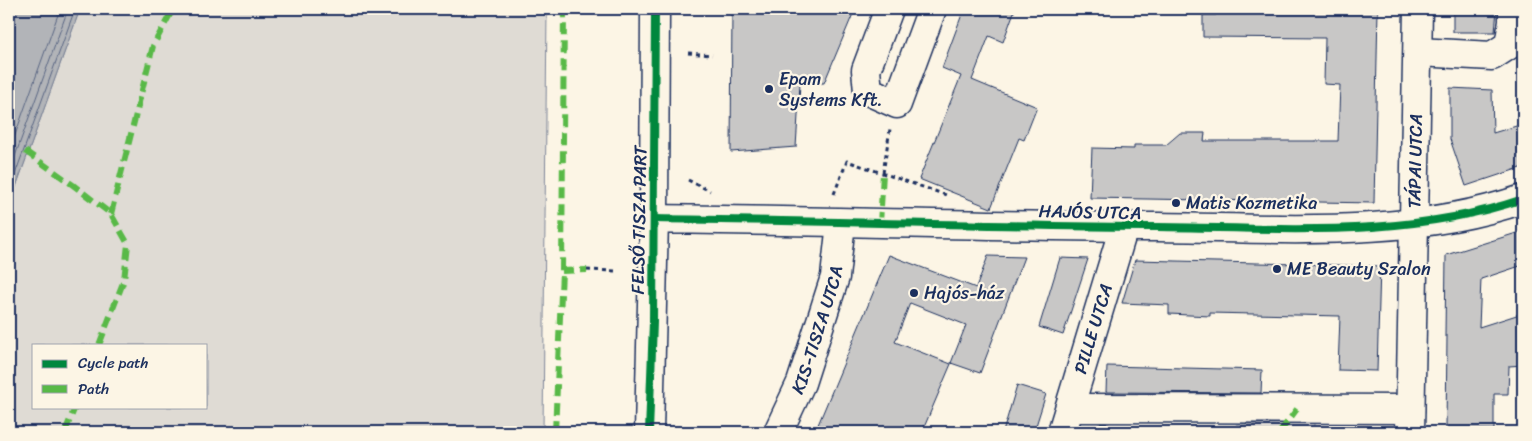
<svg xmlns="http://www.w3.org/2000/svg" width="1532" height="441" viewBox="0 0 1532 441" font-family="Sriracha,sans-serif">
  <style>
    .green { fill: #dfdbd4; stroke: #7d8599; fill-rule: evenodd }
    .water { fill: #b2b4b8; stroke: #767f94 }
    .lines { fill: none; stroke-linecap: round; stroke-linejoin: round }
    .shore { stroke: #576482; stroke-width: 1 }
    .building { fill: #c8c7c6; stroke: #1b2f5e }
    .minor-casing { stroke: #1b2f5e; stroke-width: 31 }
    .major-casing { stroke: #1b2f5e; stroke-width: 31 }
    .path { stroke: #1b2f5e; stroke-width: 3; stroke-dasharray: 4 4; stroke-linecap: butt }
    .minor { stroke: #fcf5e5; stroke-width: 28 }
    .major { stroke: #fcf5e5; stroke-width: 28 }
    .quiet { stroke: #58b947; stroke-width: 6; stroke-dasharray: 12 6; stroke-linecap: butt }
    .cycleway-casing { stroke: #fcf5e5; stroke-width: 11 }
    .cycleway { stroke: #00873e; stroke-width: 8 }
    .poi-dot { fill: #1b2f5e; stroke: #fcf5e5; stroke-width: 2 }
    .labels { text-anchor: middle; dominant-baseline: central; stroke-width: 4.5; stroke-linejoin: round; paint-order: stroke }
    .poi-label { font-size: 18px; fill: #1b2f5e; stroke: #fcf5e5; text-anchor: start }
    .street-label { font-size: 18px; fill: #1b2f5e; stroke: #fcf5e5 }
  </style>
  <rect width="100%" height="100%" fill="#fcf5e5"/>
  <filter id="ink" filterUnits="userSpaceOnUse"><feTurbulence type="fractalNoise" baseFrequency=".02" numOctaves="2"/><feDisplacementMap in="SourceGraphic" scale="10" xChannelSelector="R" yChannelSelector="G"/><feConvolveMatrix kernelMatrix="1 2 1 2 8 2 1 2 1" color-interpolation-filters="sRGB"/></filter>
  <g filter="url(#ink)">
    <g class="green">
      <path d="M80,9H547L543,432H9V206ZM34,345H206V407H34Z"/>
      <path d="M1314,423V432H1236V425Z"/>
    </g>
    <path class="water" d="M9,9H80L9,206Z"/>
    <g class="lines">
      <g class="shore">
        <path d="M9,152L60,9"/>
        <path d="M9,173L68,9"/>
        <path d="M9,191L75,9"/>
      </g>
    </g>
    <g class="building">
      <path d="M732,9H855L824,83L800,84L796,147L731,152Z"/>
      <path d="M964,9H1015L1003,42L989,36L972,80L1037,107L1024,140L1019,138L991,208L919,179L961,76L942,68Z"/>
      <path d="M1216,9H1378L1374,203L1090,198L1092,148L1134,149V145H1166L1180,133H1205L1204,141H1338L1340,85L1324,84L1325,38L1203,37V15H1216Z"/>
      <path d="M1453,9H1497L1495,32H1453Z"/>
      <path d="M1450,88L1492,90L1493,133L1523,124V167L1466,186L1450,139Z"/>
      <path d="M1523,231V265L1481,279L1479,327L1523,313V365L1509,366L1508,394H1494V430L1446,429L1447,336H1445L1446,255Z"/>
      <path d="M889,255L976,288L988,256L1024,257L980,373L951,363L966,325L910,303L895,342L951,364L922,432H815Z"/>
      <path d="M1060,258L1088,259L1063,335L1039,327Z"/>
      <path d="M1135,260L1380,266L1377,371L1338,370L1340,316L1210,313V316L1169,314V305L1122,303Z"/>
      <path d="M1107,366L1262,370L1261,393L1106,392Z"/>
      <path d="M1017,385L1046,394L1034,432H1003Z"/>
    </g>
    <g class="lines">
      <defs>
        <g id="minor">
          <path d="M889,9L866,70L868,91L897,104L932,9"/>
          <path d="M1418,52L1492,56L1509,45L1513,22V9"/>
          <path d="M654,219L655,9"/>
          <path d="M1070,408L1410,409"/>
          <path id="s1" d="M778,432L801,383L835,277L841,223"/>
          <path id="s2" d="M1062,432L1124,227"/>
          <path id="s3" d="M1410,432L1418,9"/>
        </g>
        <path id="major" d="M649,432L654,219C822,221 990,226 1158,227C1280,228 1406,239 1523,199"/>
      </defs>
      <use href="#minor" class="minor-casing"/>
      <use href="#major" class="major-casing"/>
      <g class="path">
        <path d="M688,53L712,55"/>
        <path d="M883,173L890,129"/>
        <path d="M688,180L710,191"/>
        <path d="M834,194L847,161L949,196"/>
        <path d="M587,270L616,271"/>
      </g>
      <use href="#minor" class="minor"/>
      <use href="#major" class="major"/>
      <g class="quiet">
        <path d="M25,151L73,185L111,214L128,244L124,280L99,345"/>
        <path d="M111,214L153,46L173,9"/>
        <path d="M880,224L883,173"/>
        <path d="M562,271L587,270"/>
        <path d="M65,432L75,407"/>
        <path d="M555,432L562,271L564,9"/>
        <path d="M1280,432L1297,409"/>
      </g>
      <defs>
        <g id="cycleway">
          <path d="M654,219C822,221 990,226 1158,227C1280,228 1406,239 1523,199"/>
          <path d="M649,432L653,322L655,9"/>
        </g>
      </defs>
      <use href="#cycleway" class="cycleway-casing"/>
      <use href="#cycleway" class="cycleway"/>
    </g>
  </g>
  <g class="poi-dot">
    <circle cx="769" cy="89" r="5"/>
    <circle cx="1176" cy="203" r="5"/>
    <circle cx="1277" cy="269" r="5"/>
    <circle cx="914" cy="293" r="5"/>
  </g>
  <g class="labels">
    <g class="poi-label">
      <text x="779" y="79">Epam<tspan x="779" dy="21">Systems Kft.</tspan></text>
      <text x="1186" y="203">Matis Kozmetika</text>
      <text x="1287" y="269">ME Beauty Szalon</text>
      <text x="924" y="293">Hajós-ház</text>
    </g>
    <g class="street-label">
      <text stroke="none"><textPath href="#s3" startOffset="271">TÁPAI UTCA</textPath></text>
      <text transform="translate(1090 212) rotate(1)">HAJÓS UTCA</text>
      <text transform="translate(639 220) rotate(-89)">FELSŐ TISZA PART</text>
      <text stroke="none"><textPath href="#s1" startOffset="110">KIS-TISZA UTCA</textPath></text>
      <text stroke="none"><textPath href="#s2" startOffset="108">PILLE UTCA</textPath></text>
    </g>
  </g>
  <rect width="1532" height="441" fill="none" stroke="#fcf5e5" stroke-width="30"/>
  <rect x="15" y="15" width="1502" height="411" fill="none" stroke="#1b2f5e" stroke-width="2" filter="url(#ink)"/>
  <rect x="32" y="344" width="175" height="65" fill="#fcf5e5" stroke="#a2a6af"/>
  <rect x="42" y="360" width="25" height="8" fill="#00873e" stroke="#a2a6af"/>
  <text x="78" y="368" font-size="15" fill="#1b2f5e">Cycle path</text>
  <rect x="42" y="385" width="25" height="8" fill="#58b947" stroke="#a2a6af"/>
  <text x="78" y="394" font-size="15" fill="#1b2f5e">Path</text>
</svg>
